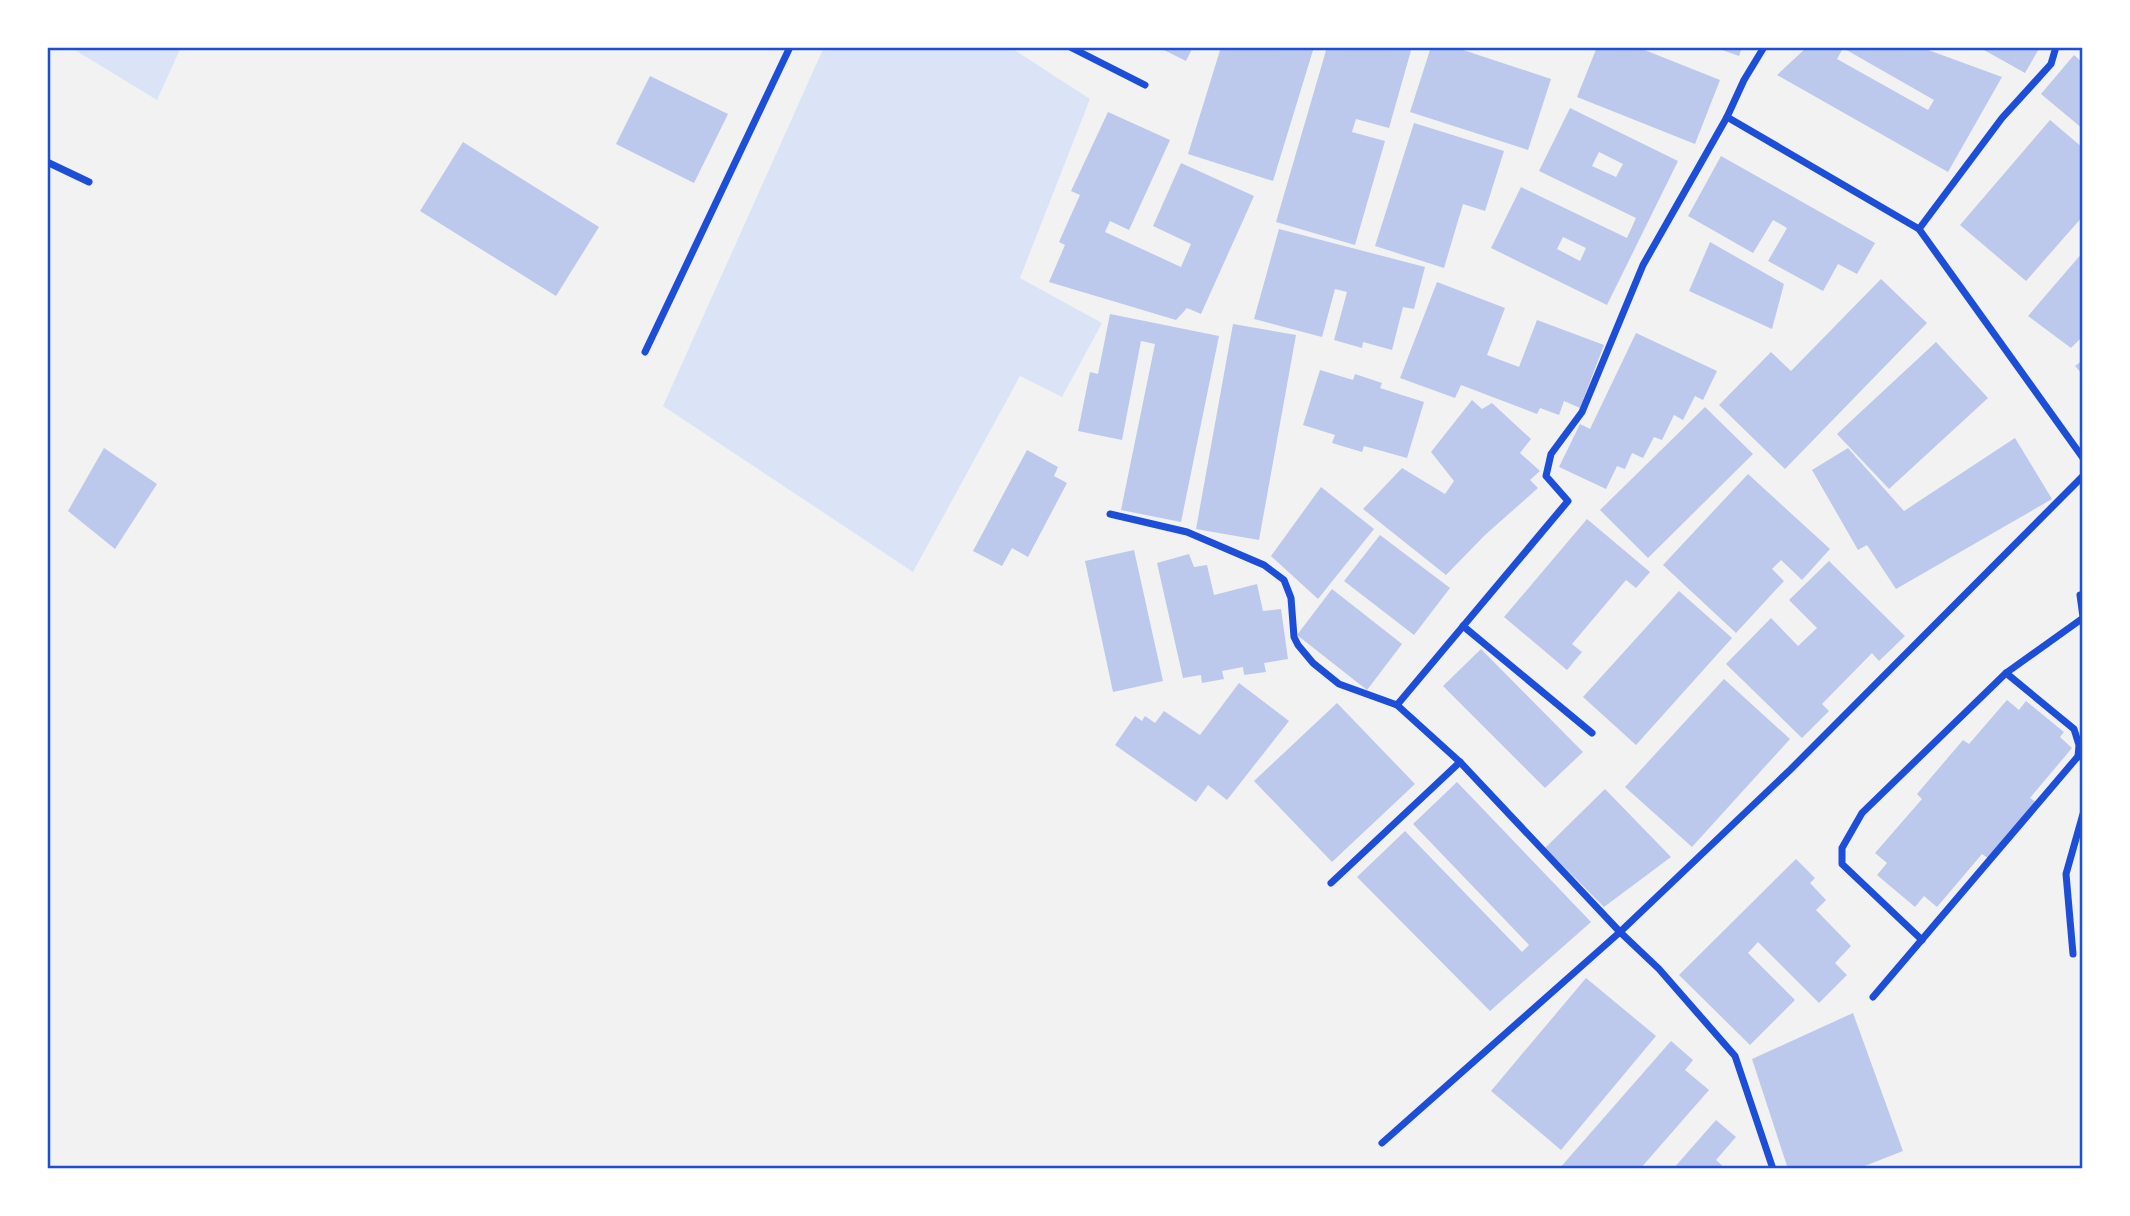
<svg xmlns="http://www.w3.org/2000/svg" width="2130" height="1216" viewBox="0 0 2130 1216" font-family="Jost,sans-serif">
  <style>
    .green { fill: #dbe4f7 }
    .building { fill: #bdc9ec; fill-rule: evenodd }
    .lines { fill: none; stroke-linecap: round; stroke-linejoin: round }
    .minor { stroke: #1d4ed8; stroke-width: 7 }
    .neatline { fill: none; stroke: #1d4ed8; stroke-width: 2.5 }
  </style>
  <rect width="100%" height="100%" fill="#f2f2f2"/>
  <g class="green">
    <path d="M70,47H181L157,100Z"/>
    <path d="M824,47H1010L1090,99L1020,278L1102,323L1062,397L1020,376L913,572L663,406Z"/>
  </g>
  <g class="building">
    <path d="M1158,47H1193L1186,61Z"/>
    <path d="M1221,47H1314L1273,181L1188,154Z"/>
    <path d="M1327,47H1412L1389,128L1356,119L1352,132L1385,141L1355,245L1276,222Z"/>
    <path d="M1431,47H1454L1551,79L1528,150L1410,112Z"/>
    <path d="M1597,47H1637L1720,80L1695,144L1577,97Z"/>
    <path d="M1714,47H1742L1739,56Z"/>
    <path d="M1807,47H1920L2002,77L1948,172L1777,75ZM1843,48L1934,100L1928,110L1837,59Z"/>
    <path d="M1986,47H2040L2025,73L1984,50Z"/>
    <path d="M2074,55L2083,63V129L2041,94Z"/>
    <path d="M650,76L728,114L694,183L616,144Z"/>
    <path d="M1570,108L1678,161L1607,305L1491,248L1521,187L1627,238L1636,218L1539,171ZM1599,152L1623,164L1616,177L1592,166ZM1563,237L1586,248L1580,261L1557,249Z"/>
    <path d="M1108,112L1170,140L1129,230L1110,221L1105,232L1181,267L1191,244L1153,226L1181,163L1254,196L1201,314L1187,308L1176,320L1049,282L1065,245L1059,242L1080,195L1071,191Z"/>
    <path d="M2050,120L2083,148V216L2026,281L1960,225Z"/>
    <path d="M1414,123L1504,151L1485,211L1463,204L1444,268L1375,246Z"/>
    <path d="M463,142L599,227L556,296L420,211Z"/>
    <path d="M1721,156L1875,243L1857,274L1838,264L1823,291L1768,261L1787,228L1773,220L1753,253L1688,216Z"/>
    <path d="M1279,229L1425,267L1414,309L1403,307L1392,350L1363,342L1362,348L1334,340L1347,292L1335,289L1322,337L1254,319Z"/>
    <path d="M1710,242L1784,284L1772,329L1689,291Z"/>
    <path d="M2083,252V336L2071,348L2028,316Z"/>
    <path d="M1881,279L1927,323L1785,469L1719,405L1771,352L1791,371Z"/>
    <path d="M1437,282L1505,308L1487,355L1519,367L1537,320L1604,345L1580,408L1564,401L1559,415L1540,408L1537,414L1461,385L1455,398L1400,378Z"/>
    <path d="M1110,314L1219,336L1181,522L1121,510L1155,344L1141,341L1122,440L1078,431L1090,372L1098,374Z"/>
    <path d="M1233,324L1296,335L1259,540L1196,529Z"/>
    <path d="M1636,333L1717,371L1703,400L1695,396L1683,420L1674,415L1662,440L1654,437L1643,458L1632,453L1625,469L1617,466L1606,489L1559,467L1580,424L1590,429Z"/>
    <path d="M1936,342L1988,398L1889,489L1837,434Z"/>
    <path d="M2083,360V375L2075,366Z"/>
    <path d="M1320,370L1353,380L1355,374L1382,383L1380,388L1424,402L1407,458L1364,446L1362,452L1332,443L1335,435L1303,425Z"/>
    <path d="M1472,400L1482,409L1492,403L1531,439L1520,453L1540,471L1530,480L1538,488L1485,535L1446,575L1363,509L1402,468L1445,494L1454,481L1431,452Z"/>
    <path d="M1705,407L1753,454L1648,558L1600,510Z"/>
    <path d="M2015,438L2052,499L1896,589L1867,545L1858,550L1812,470L1848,448L1904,511Z"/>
    <path d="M104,448L157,484L115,549L68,511Z"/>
    <path d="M1027,450L1058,467L1054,476L1067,483L1028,557L1012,548L1002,566L973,551Z"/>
    <path d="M1748,474L1830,549L1802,580L1781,560L1772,569L1784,581L1736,633L1663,565Z"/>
    <path d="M1321,487L1374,529L1318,599L1271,556Z"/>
    <path d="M1587,519L1650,572L1636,588L1626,580L1572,644L1582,652L1567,670L1504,617Z"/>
    <path d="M1380,535L1450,588L1414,635L1344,581Z"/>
    <path d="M1134,550L1163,681L1113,692L1085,561Z"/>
    <path d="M1189,554L1194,567L1207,565L1214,595L1257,584L1263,611L1281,609L1288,659L1264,663L1266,672L1244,675L1243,667L1222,671L1224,679L1202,683L1201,675L1183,678L1157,563Z"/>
    <path d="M1829,561L1905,636L1879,661L1872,653L1822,704L1829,711L1802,738L1726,664L1771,618L1798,646L1817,628L1789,600Z"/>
    <path d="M1332,589L1402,644L1367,690L1297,635Z"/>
    <path d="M1679,591L1732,638L1636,745L1583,697Z"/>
    <path d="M1481,649L1583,752L1545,788L1443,686Z"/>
    <path d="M1724,679L1790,739L1692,847L1625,787Z"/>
    <path d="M1239,683L1289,721L1227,800L1208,785L1196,802L1115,745L1135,716L1142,721L1145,716L1155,723L1164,711L1200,735Z"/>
    <path d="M2007,700L2019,710L2026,701L2064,732L2060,737L2072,748L2030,798L2036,802L1988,858L1982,854L1937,907L1924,896L1915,907L1877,875L1887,863L1875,853L1922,799L1917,794L1963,740L1969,744Z"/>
    <path d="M1337,703L1415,784L1332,862L1254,781Z"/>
    <path d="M1457,782L1591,922L1490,1011L1357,877L1405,831L1522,952L1529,945L1413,824Z"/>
    <path d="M1605,789L1671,857L1604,907L1545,848Z"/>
    <path d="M1796,859L1815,878L1810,883L1826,900L1816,910L1851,946L1835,963L1847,975L1819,1003L1758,942L1748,953L1795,1000L1750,1045L1679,975Z"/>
    <path d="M1586,978L1656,1036L1561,1150L1491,1091Z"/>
    <path d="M1853,1013L1903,1151L1857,1169H1788L1752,1059Z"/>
    <path d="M1671,1041L1693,1060L1685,1070L1709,1090L1640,1169H1559Z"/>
    <path d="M1716,1120L1736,1137L1716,1160L1726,1169H1673Z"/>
  </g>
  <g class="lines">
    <g class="minor">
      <path d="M1070,47L1145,85"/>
      <path d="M1764,47L1744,80L1727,117L1643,265L1582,412L1551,454L1546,476L1568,501L1397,705L1460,762L1620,932L1659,969L1735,1056L1773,1169"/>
      <path d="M1727,117L1919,229L2083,458"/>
      <path d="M47,162L89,182"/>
      <path d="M1919,229L2002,118L2051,64L2056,47"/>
      <path d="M645,352L790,47"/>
      <path d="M1110,514L1187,532L1264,565L1284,580L1291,598L1294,637L1298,645L1313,663L1339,684L1397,705"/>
      <path d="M2080,595L2083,617"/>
      <path d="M1463,626L1592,733"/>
      <path d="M2006,673L2083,618"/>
      <path d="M1331,883L1460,762"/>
      <path d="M1922,940L1842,864V848L1862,813L2006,673L2074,729L2079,745L2078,757"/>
      <path d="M2073,954L2066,874L2083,814"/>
      <path d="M1873,997L2080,754"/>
      <path d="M1382,1143L1620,932L1790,770L2083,476"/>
    </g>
  </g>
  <rect width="2130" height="1216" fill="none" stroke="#ffffff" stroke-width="98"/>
  <rect x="49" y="49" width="2032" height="1118" class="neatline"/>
</svg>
